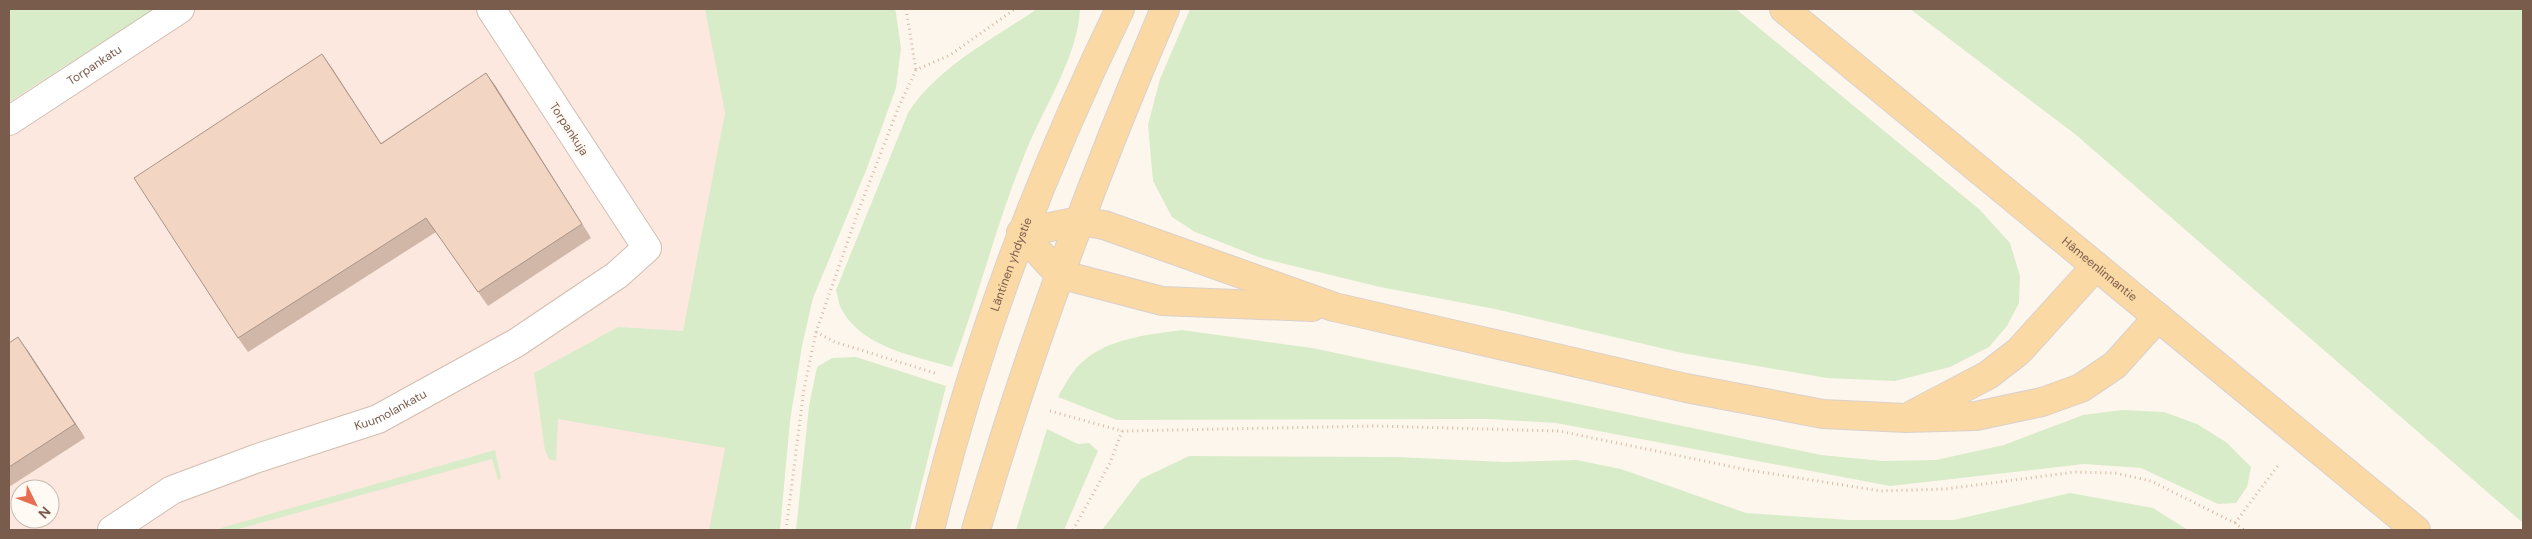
<svg xmlns="http://www.w3.org/2000/svg" width="2532" height="539" viewBox="0 0 2532 539" font-family="'DM Sans',sans-serif">
  <style>
    .commercial { fill: #fde8e0; fill-rule: evenodd }
    .green { fill: #d8ecc9 }
    .lines { fill: none; stroke-linecap: round; stroke-linejoin: round }
    .minor-casing { stroke: #d1beb0; stroke-width: 30 }
    .major-casing { stroke: #dad1cd; stroke-width: 30 }
    .path { stroke: #d9b8a5; stroke-width: 3; stroke-dasharray: 1 4; stroke-linecap: butt }
    .minor { stroke: #fff; stroke-width: 28 }
    .major { stroke: #fbd9a5; stroke-width: 28 }
    .wall { fill: #d1b7a8 }
    .shaded-wall { fill: #aa9588 }
    .building { fill: #f3d5c3; stroke: #aa9588 }
    .labels { text-anchor: middle; dominant-baseline: central; stroke-width: 5; stroke-linejoin: round; paint-order: stroke }
    .street-label { font-size: 12px; fill: #7a5c4d; stroke: #fffaf3 }
  </style>
  <rect width="100%" height="100%" fill="#fdf6ec"/>
  <path class="commercial" d="M114,9H814L738,530H9V78ZM20,489H50V519H20Z"/>
  <g class="green">
    <path d="M9,9H154L9,102Z"/>
    <path d="M705,9H895L896,13L901,48L896,88L867,168L813,298L802,346L790,421L780,530H709L725,448L558,419L556,461L549,459L545,451L534,373L618,327L683,331L725,113Z"/>
    <path d="M1037,9H1080C1078,56 1044,107 1026,151C997,221 979,296 952,367C914,356 865,348 843,312C839,306 838,297 836,290L908,113C937,67 993,39 1037,9Z"/>
    <path d="M1190,9H1736L1979,209L2010,243L2020,276L2019,303L2007,326L1989,347L1950,367L1895,381L1827,378L1682,353L1495,309L1380,287L1261,258L1195,232L1172,217L1153,181L1148,125L1160,79Z"/>
    <path d="M1910,9H2523V523L2075,134Z"/>
    <path d="M1182,330L1312,348L1821,455L1883,461L1936,460L2004,445L2083,415L2122,410L2164,412L2197,424L2226,442L2251,467L2247,487L2236,503L2218,504L2141,468L2084,464L1890,486L1556,423L1490,419L1117,420L1058,397C1064,386 1071,373 1080,364C1107,338 1147,335 1182,330Z"/>
    <path d="M856,357L946,386L910,530H796L809,406L817,367L832,358Z"/>
    <path d="M1047,429L1078,444L1089,443L1098,451L1064,530H1016Z"/>
    <path d="M495,450L501,479L498,480L492,459L235,530H214Z"/>
    <path d="M1189,456L1397,457L1504,462L1576,460L1621,469L1746,513L1850,520H1954L2070,493L2153,508L2188,530H1102L1141,479Z"/>
  </g>
  <g class="lines">
    <defs>
      <g id="minor">
        <path id="s1" d="M9,121L180,9"/>
        <path id="s2" d="M112,530L172,490L255,459L378,419L516,343L617,275L647,248L491,9"/>
      </g>
      <g id="major">
        <path id="s3" d="M1784,9L2416,530"/>
        <path d="M1021,233L1079,221L1104,225L1334,307L1686,388L1823,414L1906,418L1976,416L2042,402L2081,388L2115,365L2158,317"/>
        <path d="M1021,233L1059,274L1162,301L1312,307"/>
        <path d="M1912,415L1988,375L2018,352L2096,266"/>
        <path id="s4" d="M930,530C973,350 1039,175 1120,9"/>
        <path d="M976,530C1028,353 1092,179 1165,9"/>
      </g>
    </defs>
    <use href="#minor" class="minor-casing"/>
    <use href="#major" class="major-casing"/>
    <g class="path">
      <path d="M906,9L916,70"/>
      <path d="M816,332L835,342L938,374"/>
      <path d="M1050,411L1122,431L1376,426L1559,431L1748,470L1881,491L1945,489L2075,472L2115,473L2151,481L2235,523L2244,530"/>
      <path d="M2235,523L2279,464"/>
      <path d="M786,530L804,389L816,332L858,212L899,106L916,70L950,55L1015,9"/>
      <path d="M1073,530L1110,463L1122,431"/>
    </g>
    <use href="#minor" class="minor"/>
    <use href="#major" class="major"/>
  </g>
  <g class="wall">
    <path d="M322,54L381,143L486,73L496,87L591,238L488,306L436,232L248,352L238,338Z"/>
    <path d="M9,343L28,351L85,438L9,487Z"/>
  </g>
  <g class="shaded-wall">
    <path d="M322,54L332,68L390,158L381,144Z"/>
    <path d="M486,73L496,87L591,238L582,224Z"/>
    <path d="M18,337L28,351L85,438L75,424Z"/>
  </g>
  <g class="building">
    <path d="M322,54L381,144L486,73L582,224L478,292L426,218L238,338L134,178Z"/>
    <path d="M18,337L75,424L9,467V343Z"/>
  </g>
  <g class="labels">
    <g class="street-label">
      <text stroke="none"><textPath href="#s1" startOffset="102">Torpankatu</textPath></text>
      <text transform="translate(569 129) rotate(57)">Torpankuja</text>
      <text stroke="none"><textPath href="#s4" startOffset="278">Läntinen yhdystie</textPath></text>
      <text stroke="none"><textPath href="#s3" startOffset="409">Hämeenlinnantie</textPath></text>
      <text stroke="none"><textPath href="#s2" startOffset="305">Kuumolankatu</textPath></text>
    </g>
  </g>
  <rect width="2532" height="539" fill="none" stroke="#7a5c4d" stroke-width="20"/>
  <g transform="translate(35 504) rotate(132)"><circle r="24" fill="#fffaf3" stroke="#cabbb1"/>
  <path d="M0-4L9 19L0 12L-9 19Z" fill="#e76f51"/>
  <text y="-8" font-size="14" font-weight="bold" text-anchor="middle" fill="#7a5c4d">N</text>
  </g>
</svg>
